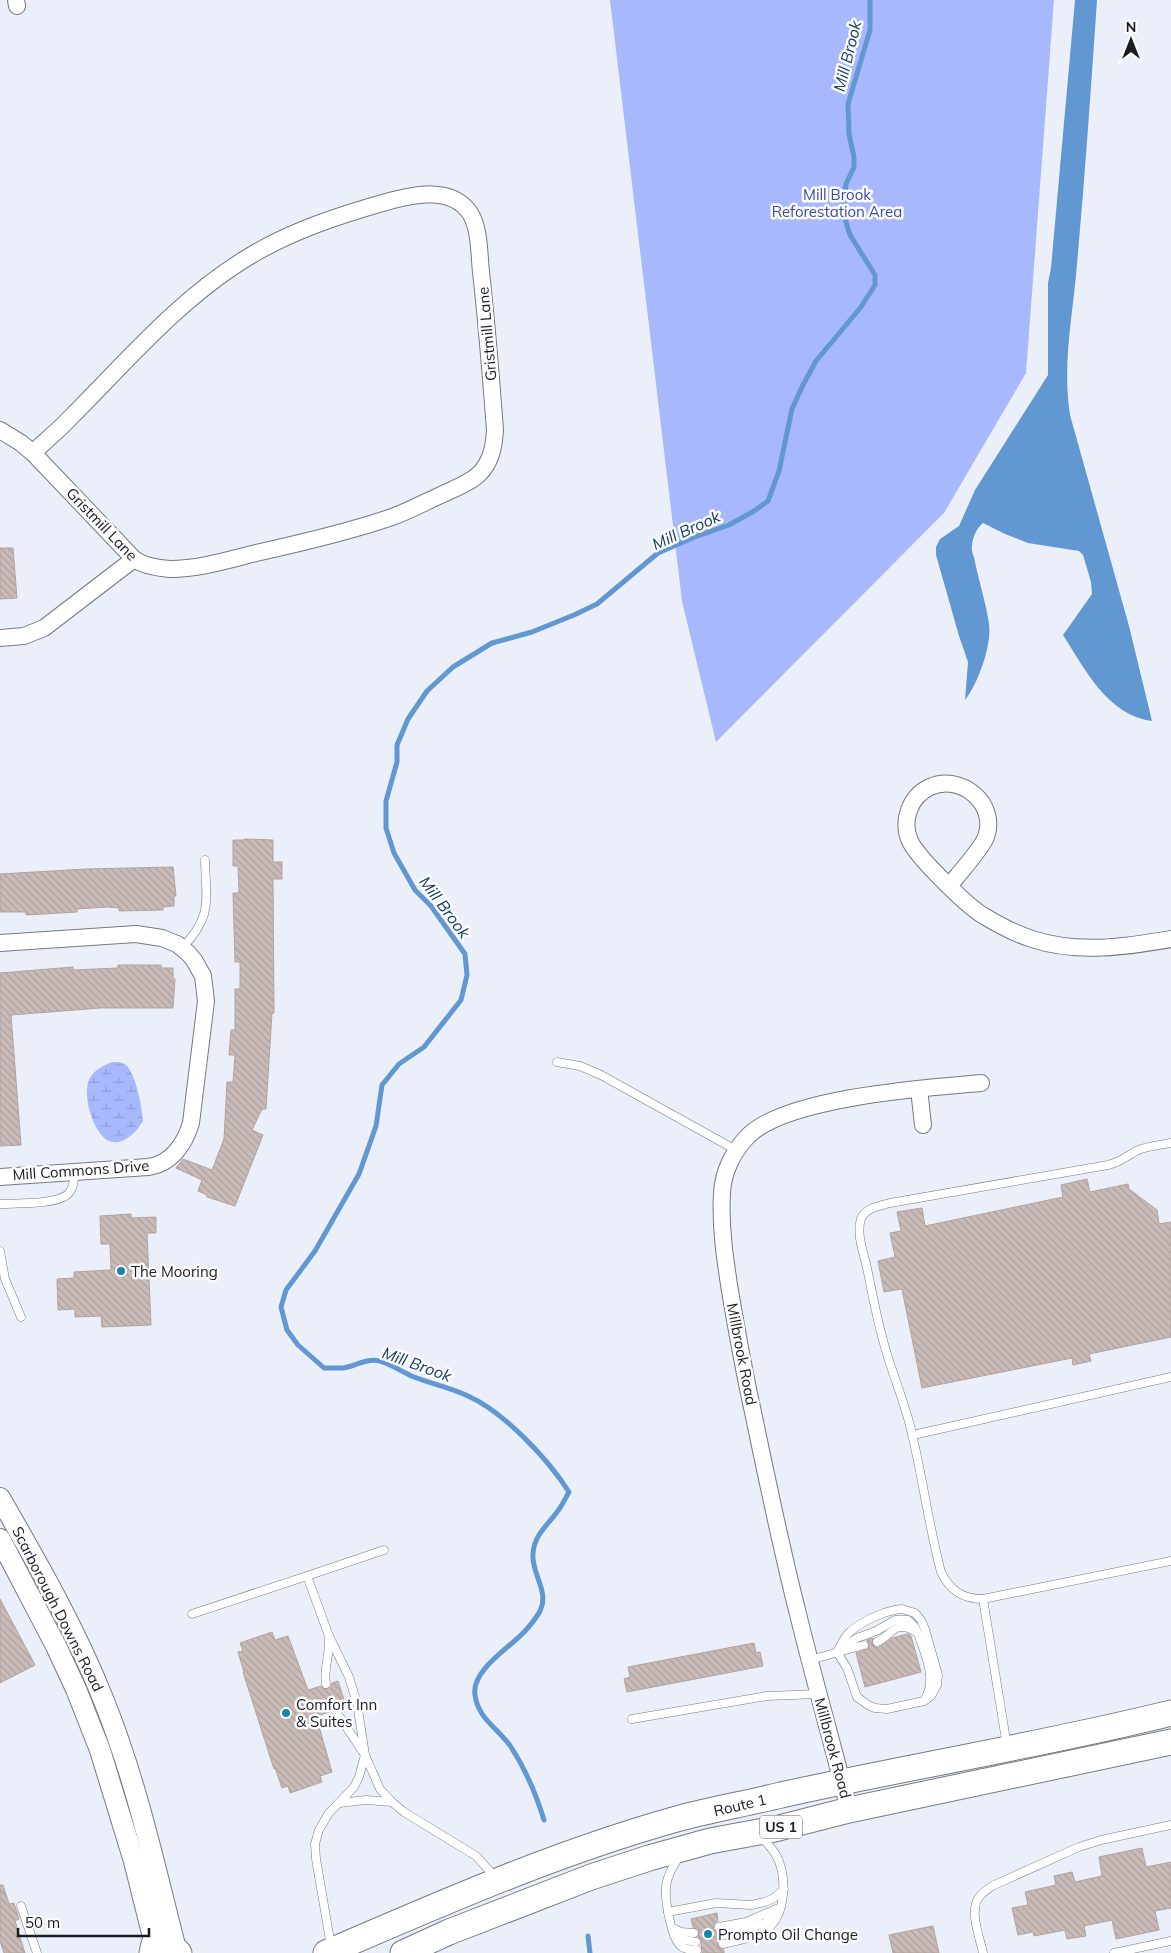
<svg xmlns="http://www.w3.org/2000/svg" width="1171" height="1953" viewBox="0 0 1171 1953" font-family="Mulish,sans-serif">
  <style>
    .green { fill: #a7b9fc }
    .wetland { fill: url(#wetland-marsh) }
    .water { fill: #6198d2 }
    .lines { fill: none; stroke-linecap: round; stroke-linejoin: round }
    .stream { stroke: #6198d2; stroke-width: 5 }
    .building { fill: url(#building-back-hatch); stroke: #b0a3a0 }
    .service-casing { stroke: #767983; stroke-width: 9 }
    .minor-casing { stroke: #767983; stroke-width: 18 }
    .tertiary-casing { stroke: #767983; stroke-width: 22 }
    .primary-casing { stroke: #767983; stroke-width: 27 }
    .service { stroke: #fff; stroke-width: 8 }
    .minor { stroke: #fff; stroke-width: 16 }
    .tertiary { stroke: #fff; stroke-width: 20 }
    .primary { stroke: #fff; stroke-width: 25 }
    .poi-dot { fill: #1486ac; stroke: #fcfcff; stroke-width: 2 }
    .labels { text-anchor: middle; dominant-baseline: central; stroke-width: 5; stroke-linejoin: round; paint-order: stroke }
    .shield { fill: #fcfcff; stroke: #5e5f64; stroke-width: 1 }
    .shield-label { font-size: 14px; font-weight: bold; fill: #1b1c21 }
    .park-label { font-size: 15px; fill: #3d4b9e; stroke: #fcfcff }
    .street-label { font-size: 15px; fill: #1b1c21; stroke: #fcfcff }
    .poi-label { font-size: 15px; fill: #1b1c21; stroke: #fcfcff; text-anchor: start }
    .water-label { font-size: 16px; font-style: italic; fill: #153d63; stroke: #fcfcff }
  </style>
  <defs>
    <pattern id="wetland-marsh" width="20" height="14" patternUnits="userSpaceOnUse" patternTransform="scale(1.25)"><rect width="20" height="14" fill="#a7b9fc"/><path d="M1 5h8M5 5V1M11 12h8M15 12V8" fill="none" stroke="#8f9ed8"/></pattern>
    <pattern id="building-back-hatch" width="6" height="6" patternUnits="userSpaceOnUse" patternTransform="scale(1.25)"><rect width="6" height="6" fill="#c9bbb8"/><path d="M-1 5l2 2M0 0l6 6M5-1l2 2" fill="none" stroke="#aca09e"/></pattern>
  </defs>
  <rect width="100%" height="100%" fill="#ebeffa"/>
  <path class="green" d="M610,0H1054L1026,373L944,513L716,742L682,601Z"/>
  <path class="wetland" d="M112,1062C117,1062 122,1062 126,1065C136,1074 142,1108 143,1121C137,1131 123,1147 109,1141C93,1134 81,1093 90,1078C94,1070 104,1065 112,1062Z"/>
  <path class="water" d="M1075,0H1097C1091,88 1085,176 1077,264C1073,315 1062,364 1070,415L1129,626L1152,721C1107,715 1085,669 1063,635L1092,594L1091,582L1083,555L1079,551L1028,543L1005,534L983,523C975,529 968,547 974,557C978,579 986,602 989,624C992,645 978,684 965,700L968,662L959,636L936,555V547L940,539L959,526L975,490L1048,375V283L1051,268Z"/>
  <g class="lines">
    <g class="stream">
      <path d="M544,1820C536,1794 526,1770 511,1747C499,1729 478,1719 475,1695C471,1670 511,1647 525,1631C530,1626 535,1619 539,1613C551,1592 531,1574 533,1554C534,1535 547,1526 557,1512C562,1506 565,1499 569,1492C548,1459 504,1412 468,1396C451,1388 432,1384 414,1377C403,1373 392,1364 380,1361C365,1358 356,1366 343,1368C337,1368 330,1368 324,1368L298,1345L287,1330L281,1307L286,1290L315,1251L359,1174L376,1126L382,1085L399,1064L424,1047L461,1000L467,975L465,954L431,906L415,890L394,853L386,828V801L397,762V745L408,719L427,691L453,667L492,643L532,632L574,615L597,604L658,553L692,538L729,525L754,511L768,501L779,471L792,409L802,387L816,361L861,307L875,285V275L850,235L845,219L844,204L846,184L854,167V157L849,134L848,104L870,30V0"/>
      <path d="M588,1936L590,1953"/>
    </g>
  </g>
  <g class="building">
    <path d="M0,548H13L17,598L0,599Z"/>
    <path d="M244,839L273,840V862H282V879H273L274,1013H272L266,1109H262L252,1130L263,1135L235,1206L207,1197V1195L198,1191L202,1180L176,1168L183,1159L212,1170L224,1139L227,1082H233L235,1055H229L231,1030H235V989H240V962H235L233,893H239L238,866H233V840H244Z"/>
    <path d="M173,867L176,896H174V906L163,907V910L119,911V908L107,907L77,909V912L26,915V912H0V874L86,869Z"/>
    <path d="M118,965H161V968H173V979H175L173,1008H100L11,1015L21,1145L0,1146V973L73,967V970L118,968Z"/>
    <path d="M1087,1179L1090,1192L1128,1184L1129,1189L1157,1210L1159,1224L1171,1222V1337L1089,1354L1091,1361L1073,1365L1072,1358L922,1388L902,1289L884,1292L878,1261L895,1257L890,1233L901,1231L897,1212L922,1208L925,1226L1063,1197L1061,1185Z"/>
    <path d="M131,1214V1218L156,1217V1233H147L151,1325L102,1327L101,1316L75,1317V1309L58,1310L57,1279L74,1278V1272L111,1270L110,1244H101L100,1216Z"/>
    <path d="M0,1599L35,1665L0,1683Z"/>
    <path d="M272,1632L275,1640L288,1636L308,1690L321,1686L327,1689L331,1687L332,1683L338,1681L346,1706L341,1708L334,1704L330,1707V1712L316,1716L332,1772L320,1776L322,1782L290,1793L288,1786L282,1788L275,1768L274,1769L243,1672H244L238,1652L243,1651L240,1643Z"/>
    <path d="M908,1634L911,1636L921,1672L865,1687L856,1653L868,1649L869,1644L867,1640L873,1638L872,1644L878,1648L892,1638Z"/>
    <path d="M754,1643L756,1653L760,1652L763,1666L627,1692L624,1679L630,1677L628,1667Z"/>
    <path d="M1142,1848L1146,1867L1171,1862V1908L1155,1911L1159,1930L1116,1939L1112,1920L1084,1926L1086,1936L1067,1939L1065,1930L1034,1936L1033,1932L1018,1935L1012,1908L1028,1905L1025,1892L1056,1885L1054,1876L1072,1872L1075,1882L1102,1876L1099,1857Z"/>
    <path d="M0,1885H3L9,1904L14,1903L19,1919L15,1921L25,1953H4L0,1941Z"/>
    <path d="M717,1913L718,1921L715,1923L713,1928L717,1932L716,1937L718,1941V1946L724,1950V1953H702L701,1941L698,1937L699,1931L693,1927L691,1919Z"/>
    <path d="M933,1926L939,1953H893L889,1935Z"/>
  </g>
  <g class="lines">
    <defs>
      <g id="service">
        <path d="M182,948C213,916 206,901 205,860"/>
        <path d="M557,1062L580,1066L601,1075L736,1150"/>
        <path d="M1171,1143C1160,1145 1146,1146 1136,1151C1126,1157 1120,1162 1108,1165L890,1203C880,1206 865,1208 861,1219C856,1234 864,1254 867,1268C873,1297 878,1326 887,1354C895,1381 906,1406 912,1434C923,1480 929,1527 941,1572C950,1590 962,1599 983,1599L1171,1561"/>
        <path d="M0,1204C16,1203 59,1205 69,1193C74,1187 74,1179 74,1171"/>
        <path d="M0,1251L5,1279L21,1317"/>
        <path d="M913,1435L1171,1377"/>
        <path d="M983,1599L1007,1746"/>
        <path d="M902,1609L915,1613L921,1620L925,1629L938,1675L937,1685L931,1696L924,1701L887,1709L875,1708L868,1705L857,1697L847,1668L837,1652C841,1645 844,1637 850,1632C862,1621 886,1610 902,1609Z"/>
        <path d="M192,1614L307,1576"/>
        <path d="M877,1642C893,1634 895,1619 916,1632"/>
        <path d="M838,1651L857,1638L876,1631L895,1620H908L915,1627L918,1633C924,1652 937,1678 926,1697"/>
        <path d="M810,1660L864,1645"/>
        <path d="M326,1684C323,1671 330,1654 329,1640"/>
        <path d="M335,1710L365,1755L380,1789L392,1802L404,1812L476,1856L496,1878"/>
        <path d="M632,1719L767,1696L819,1694"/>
        <path d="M339,1803L366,1800L392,1802"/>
        <path d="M680,1855C674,1865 667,1875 666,1887C665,1900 671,1940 682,1947C687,1950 692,1950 697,1950"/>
        <path d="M21,1906L37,1953"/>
        <path d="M668,1912L716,1903L751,1905L765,1902L774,1898L784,1889"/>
        <path d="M719,1927L746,1922L779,1908"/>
        <path d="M675,1929L681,1932L694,1933"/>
        <path d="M674,1930L685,1940L696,1942"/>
        <path d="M721,1936L765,1923L774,1915"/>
        <path d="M723,1944C737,1941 754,1938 766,1930C787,1915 787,1875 776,1855C772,1848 766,1842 761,1837"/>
        <path d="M331,1946L316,1859L315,1844L319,1830L329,1813L354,1787L359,1777L365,1755L357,1703L349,1677L329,1636L307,1576L384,1550"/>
        <path d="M983,1953C980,1938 968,1909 980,1896C983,1892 988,1889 992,1886L1079,1847L1101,1840L1171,1825"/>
        <path d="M1114,1953L1171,1941"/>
      </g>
      <g id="minor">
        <path d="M16,0L17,6"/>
        <path d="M0,430L21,443L33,453L134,559C144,566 157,568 170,569C199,569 228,560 256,553C301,543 349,532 392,517C409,511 425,502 441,495C453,489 468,484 478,475C491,463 494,447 495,430C491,377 487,325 481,272C479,254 480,229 470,213C451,185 413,195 386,202C340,215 291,231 250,256C181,297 127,361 71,417C59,430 45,441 33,453"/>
        <path d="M0,638L24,636L44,628L134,559"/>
        <path d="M949,886C958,875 982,848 986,837C998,804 961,773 930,787C910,796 901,821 910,841C917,857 968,907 984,916C999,925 1016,934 1032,939C1078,954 1125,947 1171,939"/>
        <path d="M0,943L136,934L162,938L177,944L188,953L194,960L203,976L206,1001L191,1123C185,1143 172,1164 148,1167L0,1177"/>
        <path d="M919,1089L923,1125"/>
        <path d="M849,1810C833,1745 814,1680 798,1614C781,1547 767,1480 753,1412C744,1372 737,1332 730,1291C725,1259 720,1226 722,1193C723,1171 734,1150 749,1135C789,1097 925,1088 981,1083"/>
      </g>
      <g id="tertiary">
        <path d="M0,1498C38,1564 76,1630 104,1701C137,1783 155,1868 177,1953"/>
        <path d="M0,1539L56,1646L76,1689L100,1750L134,1861L157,1953"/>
      </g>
      <g id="primary">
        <path d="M177,1951L179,1953"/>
        <path d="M152,1953L154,1944"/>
        <path d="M326,1953C440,1904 553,1854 673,1820C708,1810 745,1804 781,1795C911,1766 1042,1745 1171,1713"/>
        <path d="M403,1953L449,1932L591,1877L649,1858L710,1841L775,1829L849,1810L1171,1742"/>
      </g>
    </defs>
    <use href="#service" class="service-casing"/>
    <use href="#minor" class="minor-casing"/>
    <use href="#tertiary" class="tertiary-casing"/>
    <use href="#primary" class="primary-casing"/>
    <use href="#service" class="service"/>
    <use href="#minor" class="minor"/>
    <use href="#tertiary" class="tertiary"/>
    <use href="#primary" class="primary"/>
  </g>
  <g class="poi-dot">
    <circle cx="121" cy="1271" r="5"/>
    <circle cx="286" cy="1713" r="5"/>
    <circle cx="708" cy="1934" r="5"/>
  </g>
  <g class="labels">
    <rect class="shield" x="760" y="1815.5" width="42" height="23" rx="4"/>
    <g class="shield-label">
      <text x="781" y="1827">US 1</text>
    </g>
    <g class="park-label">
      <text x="837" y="194">Mill Brook<tspan x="837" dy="17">Reforestation Area</tspan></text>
    </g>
    <g class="street-label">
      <text transform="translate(487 334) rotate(-95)">Gristmill Lane</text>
      <text transform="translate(102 524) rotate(46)">Gristmill Lane</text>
      <text transform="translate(81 1170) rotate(-4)">Mill Commons Drive</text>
      <text transform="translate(742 1354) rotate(79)">Millbrook Road</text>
      <text transform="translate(58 1609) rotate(63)">Scarborough Downs Road</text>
      <text transform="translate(833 1748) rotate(75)">Millbrook Road</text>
      <text transform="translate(740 1805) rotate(-13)">Route 1</text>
    </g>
    <g class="poi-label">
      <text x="131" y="1271">The Mooring</text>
      <text x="296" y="1704">Comfort Inn<tspan x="296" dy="17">&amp; Suites</tspan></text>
      <text x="718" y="1934">Prompto Oil Change</text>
    </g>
    <g class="water-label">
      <text transform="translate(847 56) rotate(-76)">Mill Brook</text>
      <text transform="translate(686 530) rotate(-24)">Mill Brook</text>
      <text transform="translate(445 907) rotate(53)">Mill Brook</text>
      <text transform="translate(417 1364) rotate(20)">Mill Brook</text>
    </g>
  </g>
  <g transform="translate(1131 40)" stroke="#fcfcff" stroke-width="4" paint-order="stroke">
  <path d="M0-4L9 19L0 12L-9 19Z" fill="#1b1c21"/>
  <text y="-8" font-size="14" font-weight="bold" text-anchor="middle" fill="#1b1c21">N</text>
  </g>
  <path d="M18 1928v8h131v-8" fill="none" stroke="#1b1c21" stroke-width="2.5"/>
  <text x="25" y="1928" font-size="15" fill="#1b1c21" stroke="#fcfcff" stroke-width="4" paint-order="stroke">50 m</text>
</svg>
